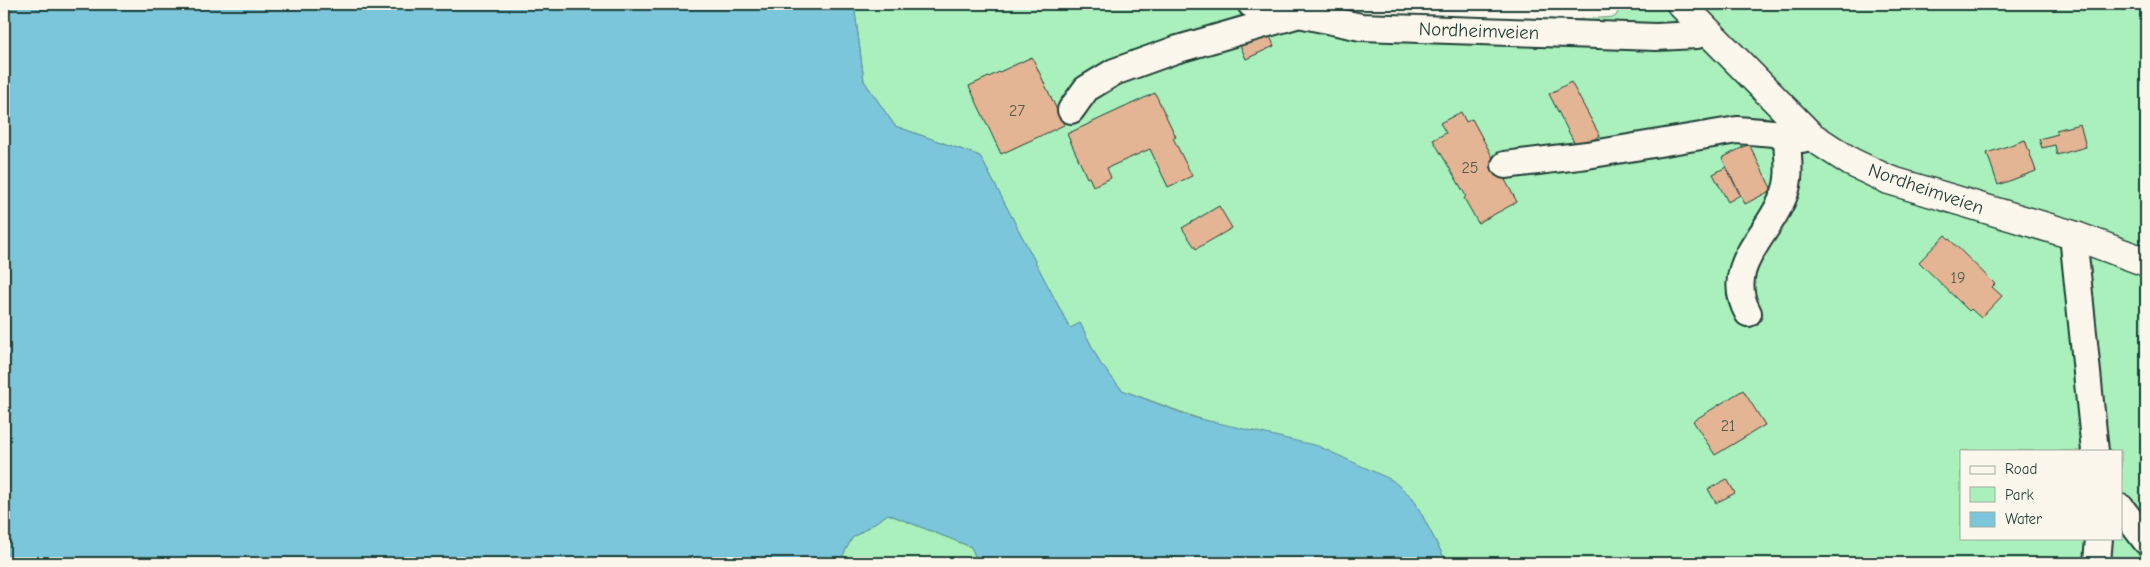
<svg xmlns="http://www.w3.org/2000/svg" width="2150" height="567" viewBox="0 0 2150 567" font-family="'Comic Neue',sans-serif">
  <style>
    .green { fill: #aaf0bc; stroke: #649678; fill-rule: evenodd }
    .water { fill: #7bc6db; stroke: #568f98 }
    .building { fill: #e4b595; stroke: #1f3d34 }
    .lines { fill: none; stroke-linecap: round; stroke-linejoin: round }
    .minor-casing { stroke: #1f3d34; stroke-width: 30 }
    .secondary-casing { stroke: #1f3d34; stroke-width: 31 }
    .minor { stroke: #fbf7ec; stroke-width: 26 }
    .secondary { stroke: #fbf7ec; stroke-width: 28 }
    .labels { text-anchor: middle; dominant-baseline: central; stroke-width: 4; stroke-linejoin: round; paint-order: stroke }
    .number-label { font-size: 16px; fill: #505b4c }
    .street-label { font-size: 19px; fill: #1f3d34; stroke: #fbf7ec }
  </style>
  <rect width="100%" height="100%" fill="#fbf7ec"/>
  <filter id="ink" filterUnits="userSpaceOnUse"><feTurbulence type="fractalNoise" baseFrequency=".02" numOctaves="2"/><feDisplacementMap in="SourceGraphic" scale="10" xChannelSelector="R" yChannelSelector="G"/><feConvolveMatrix kernelMatrix="1 2 1 2 8 2 1 2 1" color-interpolation-filters="sRGB"/></filter>
  <g filter="url(#ink)">
    <g class="green">
      <path d="M854,4H1248L1436,29L1615,17L1623,4H2146V563H1447L1413,498L1122,390L1100,363L1080,323L1070,329L980,156L895,126L864,81ZM1961,451H2121V538H1961Z"/>
      <path d="M888,514L971,547L975,556V563H839L852,538Z"/>
    </g>
    <path class="water" d="M4,4H854L864,81L895,126L980,156L1070,328L1080,323L1100,363L1122,390L1192,417L1318,446L1392,480L1413,498L1447,563H975V556L971,547L888,514L852,538L839,563H4Z"/>
    <g class="building">
      <path d="M1268,31L1274,46L1246,59L1239,43Z"/>
      <path d="M1032,57L1064,125L1001,154L969,86Z"/>
      <path d="M1571,82L1600,136L1577,148L1549,94Z"/>
      <path d="M1155,93L1176,137L1173,138L1192,176L1168,187L1150,149L1107,168L1111,178L1093,186L1089,177L1087,178L1067,134Z"/>
      <path d="M1461,112L1466,122L1472,119L1517,202L1478,223L1464,198L1466,196L1433,140L1446,133L1440,123Z"/>
      <path d="M2080,124L2086,147L2057,155L2055,145L2042,148L2039,139L2058,134L2056,130Z"/>
      <path d="M2025,140L2036,171L1998,185L1987,153Z"/>
      <path d="M1749,144L1772,190L1745,204L1722,158Z"/>
      <path d="M1726,167L1740,195L1728,202L1713,174Z"/>
      <path d="M2146,171V190L2141,173Z"/>
      <path d="M1219,206L1232,228L1196,249L1182,228Z"/>
      <path d="M1945,235L1995,284L1992,287L2002,296L1981,318L1971,309L1969,311L1919,262Z"/>
      <path d="M1743,390L1765,425L1715,455L1693,421Z"/>
      <path d="M1727,479L1735,493L1716,503L1708,489Z"/>
    </g>
    <g class="lines">
      <defs>
        <g id="minor">
          <path d="M1251,4L1361,27L1656,37L1697,35L1708,32"/>
          <path d="M1071,110L1086,89L1114,72L1175,50L1296,15"/>
          <path d="M1505,165L1587,155L1737,130L1787,134L1802,139L1811,136"/>
          <path d="M2073,235L2095,451"/>
          <path d="M1748,313C1722,266 1769,236 1784,195C1792,176 1787,154 1787,134"/>
          <path d="M2121,508L2146,541"/>
          <path d="M2097,563L2099,538"/>
        </g>
        <path id="secondary" d="M1681,4L1811,136L1851,162L1889,180L2073,235L2146,262"/>
      </defs>
      <use href="#minor" class="minor-casing"/>
      <use href="#secondary" class="secondary-casing"/>
      <use href="#minor" class="minor"/>
      <use href="#secondary" class="secondary"/>
    </g>
  </g>
  <g class="labels">
    <g class="number-label">
      <text x="1017" y="111">27</text>
      <text x="1470" y="168">25</text>
      <text x="1958" y="278">19</text>
      <text x="1728" y="426">21</text>
    </g>
    <g class="street-label">
      <text transform="translate(1479 31) rotate(2)">Nordheimveien</text>
      <text transform="translate(1926 189) rotate(19)">Nordheimveien</text>
    </g>
  </g>
  <rect width="2150" height="567" fill="none" stroke="#fbf7ec" stroke-width="20"/>
  <rect x="10" y="10" width="2130" height="547" fill="none" stroke="#1f3d34" stroke-width="2" filter="url(#ink)"/>
  <rect x="1960" y="450" width="162" height="90" fill="#fbf7ec" stroke="#a3ada2"/>
  <rect x="1970" y="466" width="25" height="8" fill="#fbf7ec" stroke="#a3ada2"/>
  <text x="2005" y="474" font-size="15" fill="#1f3d34">Road</text>
  <rect x="1970" y="487" width="25" height="15" fill="#aaf0bc" stroke="#a3ada2"/>
  <text x="2005" y="500" font-size="15" fill="#1f3d34">Park</text>
  <rect x="1970" y="512" width="25" height="15" fill="#7bc6db" stroke="#a3ada2"/>
  <text x="2005" y="524" font-size="15" fill="#1f3d34">Water</text>
</svg>
